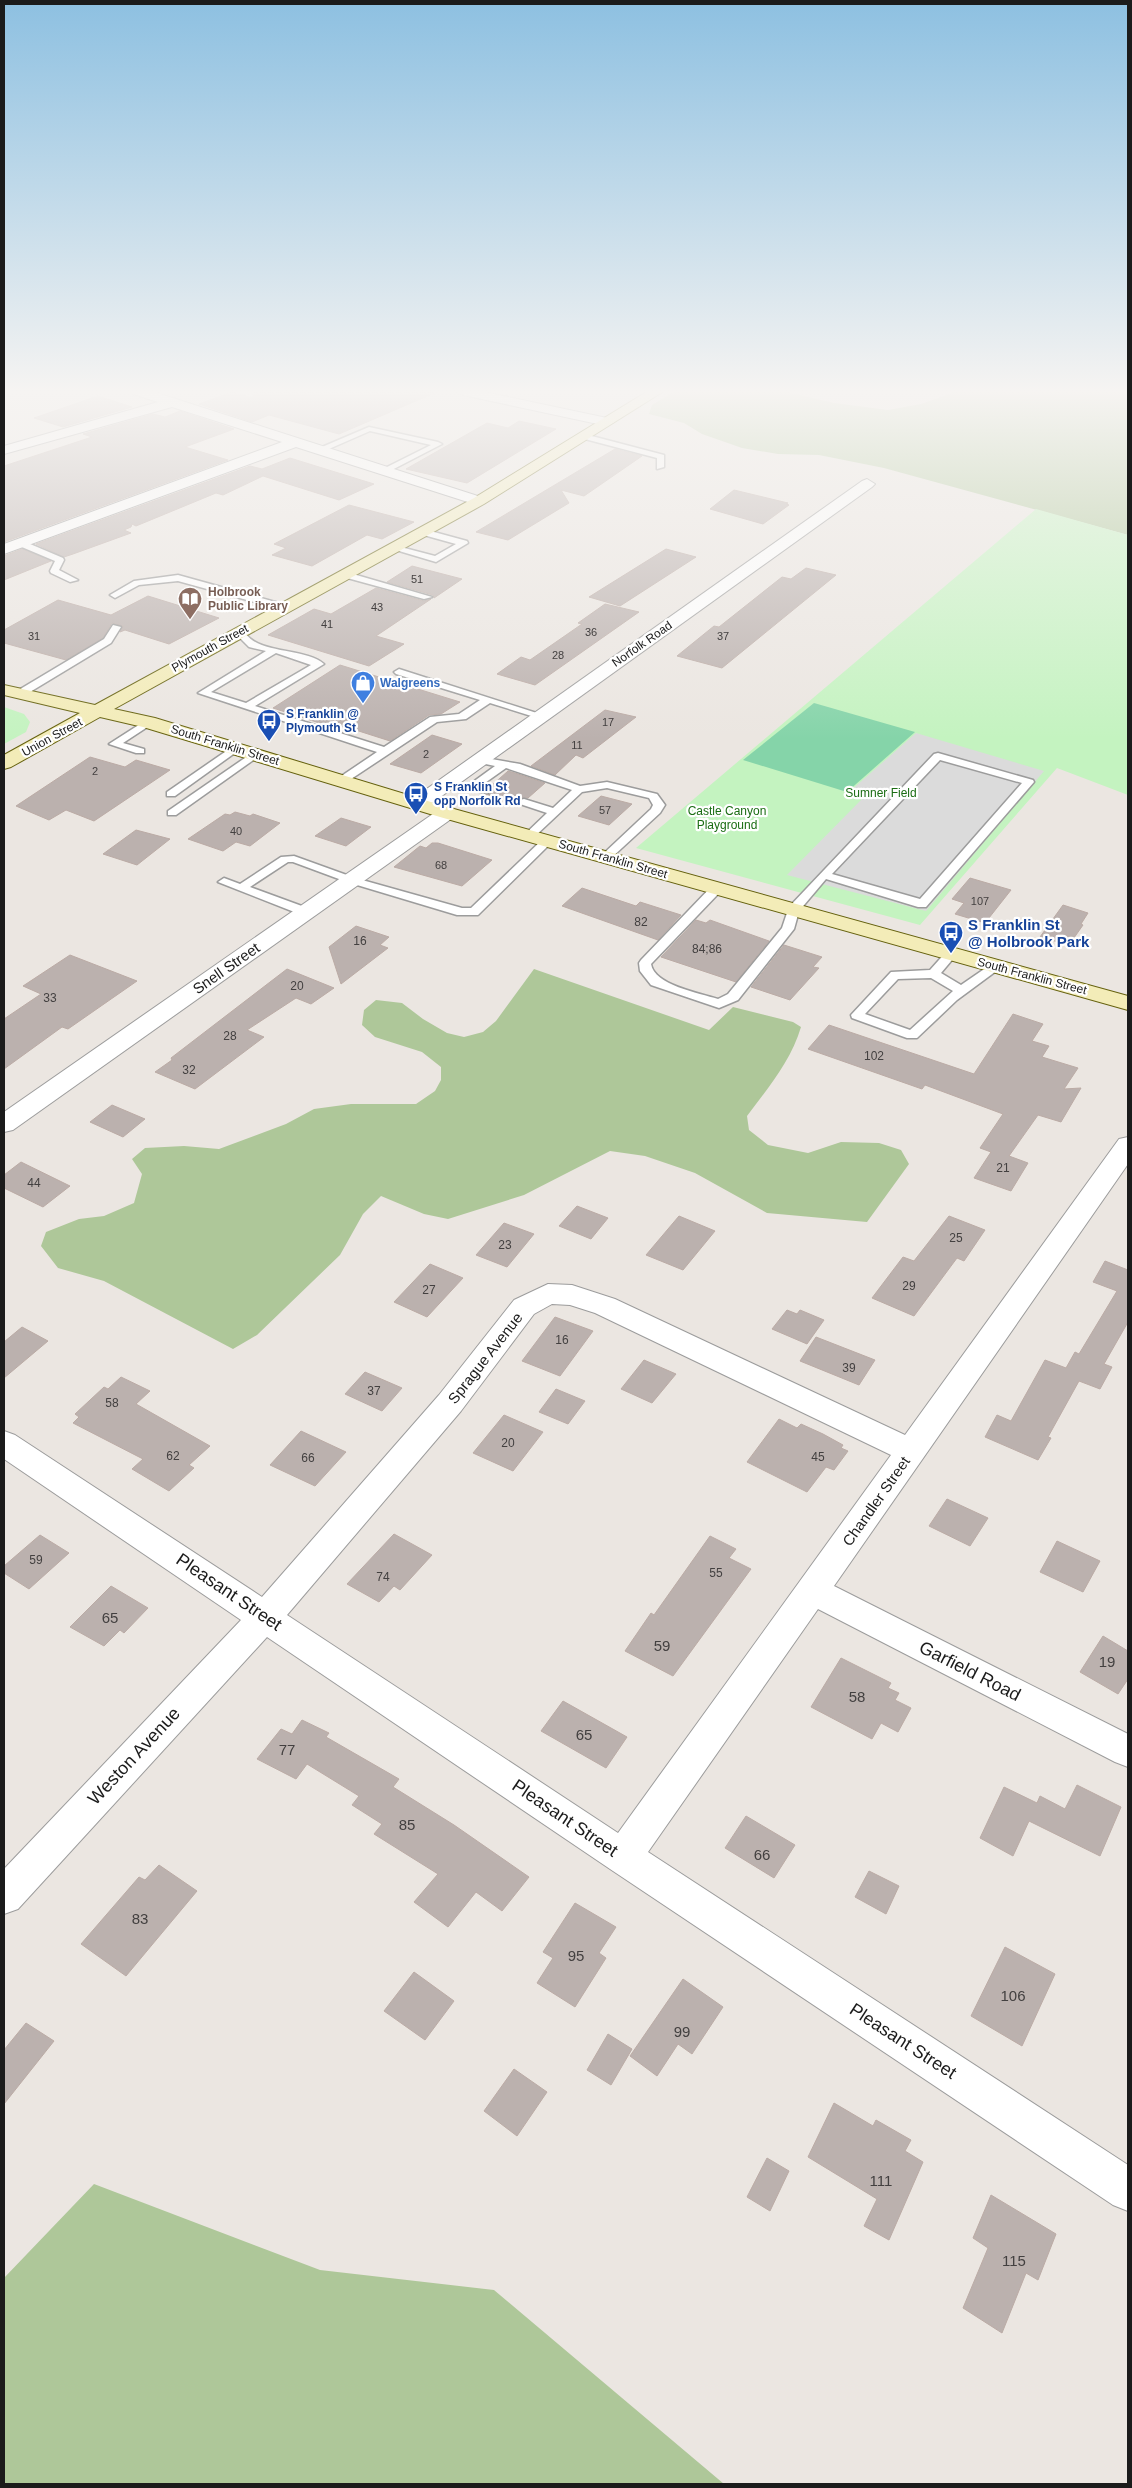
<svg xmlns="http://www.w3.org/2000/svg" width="1132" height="2488" viewBox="0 0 1132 2488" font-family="Arial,sans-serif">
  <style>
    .forest { fill: #aec799 }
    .park { fill: #c4f3c0 }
    .pitch { fill: #85d4a9 }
    .parking { fill: #dbdbdb }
    .building { fill: #bbb1ae; stroke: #bbaba5 }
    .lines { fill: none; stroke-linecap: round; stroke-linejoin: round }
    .service-casing { stroke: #9c9c9c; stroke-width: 3 }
    .minor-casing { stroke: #9c9c9c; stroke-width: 2 }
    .secondary-casing { stroke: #65610e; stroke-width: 2 }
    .service { fill: #fff; fill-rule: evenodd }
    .minor { fill: #fff; fill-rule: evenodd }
    .secondary { fill: #f3ecb8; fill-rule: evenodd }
    .labels { text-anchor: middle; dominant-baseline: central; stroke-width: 4.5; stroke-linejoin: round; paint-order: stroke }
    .far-number-label { font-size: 11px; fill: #434040 }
    .far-education-label { font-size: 12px; font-weight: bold; fill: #785e54; stroke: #fff; text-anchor: start }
    .far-street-label { font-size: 12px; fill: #1b1b1b; stroke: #fff }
    .far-shop-label { font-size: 12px; font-weight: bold; fill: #366cbe; stroke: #fff; text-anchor: start }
    .far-transit-label { font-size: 12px; font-weight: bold; fill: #164399; stroke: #fff; text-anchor: start }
    .far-park-label { font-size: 12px; fill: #1b6d14; stroke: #fff }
    .number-label { font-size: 12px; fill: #434040 }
    .transit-label { font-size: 15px; font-weight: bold; fill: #164399; stroke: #fff; text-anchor: start }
    .street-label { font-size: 15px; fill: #1b1b1b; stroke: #fff }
    .near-number-label { font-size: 15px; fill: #434040 }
    .near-street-label { font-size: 18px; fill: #1b1b1b; stroke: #fff }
  </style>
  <rect width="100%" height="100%" fill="#ebe6e1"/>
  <g class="forest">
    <path d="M675,391H783L834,403L888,410L921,404L949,394L953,391H1128V535L884,468L819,455L778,454L742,448L702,434L684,423L649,414L652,405Z"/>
    <path d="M534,969L709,1030L733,1007L793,1022L801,1027C791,1061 768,1088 747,1116L749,1130L768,1145L808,1153L841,1142L879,1143L901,1150L909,1164L867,1222L767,1213L695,1173L645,1156L610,1151L524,1195L448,1219L424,1214L381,1196L363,1214L340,1255L257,1335L233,1349L104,1281L58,1268L41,1246L46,1232L79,1219L104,1216L134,1203L142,1174L132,1159L145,1148L184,1146L219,1149L286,1124L314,1109L351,1104H416L435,1091L441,1080V1067L422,1052L375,1037L362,1025L364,1010L376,1000L402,1003L423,1019L447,1033L464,1037L483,1032L496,1021Z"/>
    <path d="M94,2184L320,2270L494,2290L724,2484H4V2278Z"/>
  </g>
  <g class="park">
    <path d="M1036,509L1128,535V795L1057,768L920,925L636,848Z"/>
    <path d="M4,707L24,714L30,722L26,732L4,744Z"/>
  </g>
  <path class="pitch" d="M814,703L915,732L847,792L743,760Z"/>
  <path class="parking" d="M916,733L1044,771L926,911L787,875L863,798L848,793Z"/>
  <g class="building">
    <path d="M254,391H439L339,434L269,415L252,422L199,404L232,392L253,398Z"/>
    <path d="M98,396L132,407L63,427L34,418Z"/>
    <path d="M180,411L234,429L185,447L228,460L4,542V466L92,437L83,434L153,414L165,417Z"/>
    <path d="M519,421L556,429L467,483L406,469L487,423L508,428Z"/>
    <path d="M615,449L642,456L584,496L561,490L569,503L508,540L476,532Z"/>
    <path d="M290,458L374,484L339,500L263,476L223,495L216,493L136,526L132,524L131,527L124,530L131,533L73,554L64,557L36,544L250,466L262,469Z"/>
    <path d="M734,490L788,503L786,504L789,505L763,524L710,509Z"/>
    <path d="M349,505L414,522L382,539L367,535L312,566L272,555L286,548L274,544Z"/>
    <path d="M22,549L51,561L4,580V556Z"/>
    <path d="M666,549L696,557L620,606L589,597Z"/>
    <path d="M412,566L462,579L434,598L433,595L387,582Z"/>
    <path d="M806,568L836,575L722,668L677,656L714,626L719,627L782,577L791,579Z"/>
    <path d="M376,588L424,601L431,599L376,636L404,644L369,666L268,635L314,609L331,614Z"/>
    <path d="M148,596L219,618L169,644L125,630L120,632L123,626L112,623L103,638L66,660L4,643V630L58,600L111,615Z"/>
    <path d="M605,604L639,612L535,685L497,674L521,657L530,660L582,624L578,623Z"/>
    <path d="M340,665L460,702L441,714L429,715L390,741L343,726L338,729L273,708Z"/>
    <path d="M605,710L636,717L583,758L576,755L555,775L531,766Z"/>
    <path d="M432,735L462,744L421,773L390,764Z"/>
    <path d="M90,757L125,767L136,760L170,770L94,821L66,810L49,820L16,806Z"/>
    <path d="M508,771L518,774L545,783L528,798L519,799L518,803L485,794H491L490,787Z"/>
    <path d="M601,796L632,804L609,825L578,816Z"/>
    <path d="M235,812L250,816L253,814L280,823L250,846L236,842L223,851L188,839L225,814L230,815Z"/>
    <path d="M341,818L371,827L346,846L315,836Z"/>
    <path d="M136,830L170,839L137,865L103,854Z"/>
    <path d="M432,843H438L492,860L462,886L394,867L420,846L426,848Z"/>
    <path d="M970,878L1011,890L985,923L955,914L964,903L952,899Z"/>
    <path d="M582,888L636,906L640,902L681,915L658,940L562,906Z"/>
    <path d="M1063,905L1088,913L1081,924L1083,925L1069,945L1040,937Z"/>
    <path d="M696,920L706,923L710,920L769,941L736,982L661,957Z"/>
    <path d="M356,926L389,937L380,945L388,948L341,984L329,947Z"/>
    <path d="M784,945L822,957L813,967L819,968L790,1000L751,987Z"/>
    <path d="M70,955L137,981L68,1029L62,1027L4,1069V1019L41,994L23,986Z"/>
    <path d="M287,969L334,988L311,1004L296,998L247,1030L264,1037L195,1089L155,1072L172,1060L171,1058Z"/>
    <path d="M1013,1014L1043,1024L1032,1041L1049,1046L1042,1057L1078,1068L1064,1089L1081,1088L1061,1122L1038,1115L1009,1156L1028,1163L1011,1191L974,1178L991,1152L980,1148L1003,1114L925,1085L922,1089L808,1049L829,1025L974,1074Z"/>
    <path d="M112,1105L145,1119L123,1137L90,1122Z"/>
    <path d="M21,1162L70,1186L43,1207L4,1188V1175Z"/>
    <path d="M577,1206L608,1218L591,1239L559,1226Z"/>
    <path d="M679,1216L715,1231L683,1270L646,1255Z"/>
    <path d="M949,1216L985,1230L964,1261L957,1258L914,1316L872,1298L903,1257L914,1261Z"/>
    <path d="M504,1223L534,1234L507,1267L476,1255Z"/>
    <path d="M1105,1261L1128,1270V1322L1104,1364L1112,1367L1100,1389L1079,1381L1048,1437L1051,1438L1038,1460L985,1437L997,1415L1011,1421L1045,1360L1066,1368L1075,1352L1079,1354L1117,1291L1093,1282Z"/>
    <path d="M430,1264L463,1278L427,1317L394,1302Z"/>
    <path d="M787,1310L797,1314L800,1310L824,1320L807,1344L772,1329Z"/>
    <path d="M555,1317L593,1331L560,1376L522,1361Z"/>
    <path d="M22,1327L48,1341L4,1378V1342Z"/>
    <path d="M816,1337L875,1360L859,1385L800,1361Z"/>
    <path d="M644,1360L676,1374L652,1403L621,1389Z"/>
    <path d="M365,1372L402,1388L382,1411L345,1394Z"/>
    <path d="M121,1377L150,1391L136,1404L210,1446L189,1465L194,1468L169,1491L132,1469L143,1459L73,1423L79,1417L75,1414L104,1387L108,1389Z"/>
    <path d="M556,1389L585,1401L568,1424L539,1412Z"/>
    <path d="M504,1415L543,1432L513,1471L473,1453Z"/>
    <path d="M779,1419L797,1428L801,1424L823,1434L843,1445L841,1448L848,1451L834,1470L826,1467L807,1492L747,1462Z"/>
    <path d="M301,1431L346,1452L315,1486L270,1465Z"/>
    <path d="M947,1499L988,1518L970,1546L929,1526Z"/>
    <path d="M394,1534L432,1555L400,1590L394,1586L379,1602L347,1584Z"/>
    <path d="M40,1535L69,1553L29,1589L4,1573V1566Z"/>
    <path d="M710,1536L736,1549L729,1558L751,1569L673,1676L625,1651L651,1613L654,1615Z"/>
    <path d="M1057,1541L1100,1561L1083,1592L1040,1572Z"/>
    <path d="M111,1586L148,1608L124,1633L120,1630L104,1646L70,1627Z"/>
    <path d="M1103,1636L1128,1651V1679L1118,1694L1080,1672Z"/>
    <path d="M841,1658L891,1683L888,1688L899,1693L895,1700L911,1708L898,1732L881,1723L872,1739L811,1707Z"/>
    <path d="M563,1701L627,1737L606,1768L541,1731Z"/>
    <path d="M302,1720L329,1733L326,1737L399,1779L393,1787L454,1825L529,1877L502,1911L476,1892L448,1927L414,1902L438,1874L374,1834L382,1824L352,1805L359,1796L307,1764L296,1779L257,1759L281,1729L292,1734Z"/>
    <path d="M1077,1785L1121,1807L1100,1856L1029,1821L1013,1856L980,1838L1004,1787L1037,1803L1040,1796L1065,1809Z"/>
    <path d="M746,1816L795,1845L774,1878L725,1848Z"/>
    <path d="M159,1865L197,1891L126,1976L81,1944L139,1877L145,1880Z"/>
    <path d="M869,1871L899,1886L886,1914L855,1897Z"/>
    <path d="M575,1903L616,1927L599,1953L606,1958L575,2007L537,1983L553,1958L543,1952Z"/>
    <path d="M1005,1947L1055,1974L1022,2046L971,2016Z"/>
    <path d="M414,1972L454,2001L425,2040L384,2011Z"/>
    <path d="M683,1979L723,2007L692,2054L678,2044L657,2076L630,2056Z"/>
    <path d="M26,2023L54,2041L4,2104V2050Z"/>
    <path d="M608,2034L632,2049L611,2085L587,2070Z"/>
    <path d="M514,2069L547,2092L517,2136L484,2111Z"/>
    <path d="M834,2103L873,2126L876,2120L911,2140L905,2151L923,2162L889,2240L864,2226L877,2199L808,2157Z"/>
    <path d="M767,2158L789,2171L770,2211L747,2197Z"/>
    <path d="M991,2195L1056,2234L1038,2280L1026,2273L1002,2333L963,2308L988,2248L973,2238Z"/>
  </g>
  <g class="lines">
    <defs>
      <g id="service">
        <path d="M369,427L438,442L442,444L386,473H383V469L431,445L370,431L322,452L315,450Z"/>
        <path d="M584,434L664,455V467L657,469V458L581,438V434Z"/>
        <path d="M423,529L467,541L468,543L436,562L389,548L393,545L435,556L456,544L420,534L419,532Z"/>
        <path d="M17,541H23L63,558L64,560L59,570L78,580L70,582L51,573L50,571L55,561L17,545Z"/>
        <path d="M340,572H346L432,597L424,599L340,576Z"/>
        <path d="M178,575L286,605L288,607L283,610L178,581L139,585L115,598L110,595L134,581Z"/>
        <path d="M113,625L121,627L111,643L25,695H17V691L104,639Z"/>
        <path d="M240,634H246C260,654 306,648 324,664L255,706L384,747L430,717L459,714L480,700L396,674L394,672L399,669L546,716L541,719L490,703L466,719L437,722L345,783H337V779L377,752L198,693L266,651L249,647L238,636ZM276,653L311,665L246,703L211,692Z"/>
        <path d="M148,719L152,720V724L123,743L144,749V753H136L109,744Z"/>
        <path d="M235,745L239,746V750L175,796H167V792Z"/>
        <path d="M255,751L259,752V756L176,815H168V811Z"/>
        <path d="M938,753L1033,780L1034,782L926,907H918L826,879L799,911L794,929L738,1000L719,1008L651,985L640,971L639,963L641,960L712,886H720V892L651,964C654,985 699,993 718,999L728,994L782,928L789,907L934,754ZM940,760L1022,783L920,899L832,874Z"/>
        <path d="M480,757L520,764L580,786L607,782L657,794L665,805L660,813L610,859H602V855L651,809L653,805L649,798L607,788L582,792L533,838L529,839L523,836L547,813L520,804V800L524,799L553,808L572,790L506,768L482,785L490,789V793L473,791V782L495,766L476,762V758Z"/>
        <path d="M547,838L553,841L551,843L478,915H457L347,882L293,862H288L250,887L310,909L312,912L310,915H302L218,882L224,878L240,884L281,857L294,856L355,878L462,908H471L543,839Z"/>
        <path d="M951,950L957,954L941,973L961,985L993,963H1001L1003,966L957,1000L917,1038H907L852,1018L851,1015L891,972L930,970L947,951ZM931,978L953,991L910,1030L865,1014L898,979Z"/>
      </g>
      <g id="minor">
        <path d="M131,391H151L484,498L487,501L479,506L474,504L296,447L4,554V544L282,442L172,407L4,454V446L158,402L133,394Z"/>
        <path d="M456,391H480L607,418L614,422L607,426L463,395Z"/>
        <path d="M867,479L875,484L872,487L425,808L418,810L411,808L408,804L411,800L862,481Z"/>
        <path d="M447,807L454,809L457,813L454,817L13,1130L4,1132V1112L440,809Z"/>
        <path d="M1128,1137V1164L834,1586L1128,1734V1767L1115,1762L818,1609L648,1852L1128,2165V2211L1113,2205L610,1869L267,1637L18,1909L4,1914V1869L241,1620L4,1459V1431L15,1435L262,1597L439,1395L514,1300L548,1284L572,1285L615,1299L905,1435L1119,1139ZM552,1304L570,1305L595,1313L891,1455L618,1833L287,1615L461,1411L534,1314Z"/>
      </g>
      <path id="secondary" d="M648,391H664L484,504L114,709L155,718L454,809L1128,996V1010L440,817L143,727L100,717L11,767L4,769V755L80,713L4,695V685L95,705L474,498Z"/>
    </defs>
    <use href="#service" class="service-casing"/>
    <use href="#minor" class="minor-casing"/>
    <use href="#secondary" class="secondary-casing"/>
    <use href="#service" class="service"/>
    <use href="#minor" class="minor"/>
    <use href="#secondary" class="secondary"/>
  </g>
  <linearGradient id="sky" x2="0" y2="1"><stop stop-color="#8dc0e1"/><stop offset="0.53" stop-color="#f6f4f2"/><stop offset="1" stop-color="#f6f4f2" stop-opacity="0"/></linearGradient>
  <rect width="1132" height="739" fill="url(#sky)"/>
  <defs>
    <symbol id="library-pin" viewBox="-11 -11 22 30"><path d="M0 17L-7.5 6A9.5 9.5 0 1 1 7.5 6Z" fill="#8d6e63" stroke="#fff"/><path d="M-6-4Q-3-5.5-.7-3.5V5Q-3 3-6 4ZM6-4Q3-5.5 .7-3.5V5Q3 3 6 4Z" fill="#fff"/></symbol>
    <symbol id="shop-pin" viewBox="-11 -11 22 30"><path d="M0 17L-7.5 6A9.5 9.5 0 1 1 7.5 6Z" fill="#3f7fe0" stroke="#fff"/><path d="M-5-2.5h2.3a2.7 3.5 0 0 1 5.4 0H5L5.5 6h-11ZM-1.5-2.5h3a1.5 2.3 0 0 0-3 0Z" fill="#fff"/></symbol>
    <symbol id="bus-pin" viewBox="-11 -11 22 30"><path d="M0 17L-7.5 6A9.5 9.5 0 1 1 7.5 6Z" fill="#1a4fb4" stroke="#fff"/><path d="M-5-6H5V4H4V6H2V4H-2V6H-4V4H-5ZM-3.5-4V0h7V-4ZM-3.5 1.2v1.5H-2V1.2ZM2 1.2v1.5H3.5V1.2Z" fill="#fff"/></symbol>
  </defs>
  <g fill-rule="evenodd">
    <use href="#library-pin" x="176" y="585" width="28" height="38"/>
    <use href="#shop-pin" x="349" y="669" width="28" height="38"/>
    <use href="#bus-pin" x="255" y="707" width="28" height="38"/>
    <use href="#bus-pin" x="402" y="780" width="28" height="38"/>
    <use href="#bus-pin" x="937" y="919" width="28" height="38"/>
  </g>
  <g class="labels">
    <g class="far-number-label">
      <text x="417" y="579">51</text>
      <text x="377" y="607">43</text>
      <text x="327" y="624">41</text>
      <text x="591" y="632">36</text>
      <text x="34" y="636">31</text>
      <text x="723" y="636">37</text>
      <text x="558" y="655">28</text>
      <text x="608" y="722">17</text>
      <text x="577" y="745">11</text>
      <text x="426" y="754">2</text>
      <text x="95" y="771">2</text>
      <text x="605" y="810">57</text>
      <text x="236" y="831">40</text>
      <text x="441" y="865">68</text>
      <text x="980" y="901">107</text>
    </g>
    <g class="far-education-label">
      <text x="208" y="592">Holbrook<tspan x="208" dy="14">Public Library</tspan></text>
    </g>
    <g class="far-street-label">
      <text transform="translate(642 644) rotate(-35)">Norfolk Road</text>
      <text transform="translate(210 648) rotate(-29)">Plymouth Street</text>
      <text transform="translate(52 737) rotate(-29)">Union Street</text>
      <text transform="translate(225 745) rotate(17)">South Franklin Street</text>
      <text transform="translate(613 859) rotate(16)">South Franklin Street</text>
      <text transform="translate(1032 976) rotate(15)">South Franklin Street</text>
    </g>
    <g class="far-shop-label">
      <text x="380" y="683">Walgreens</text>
    </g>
    <g class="far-transit-label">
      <text x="286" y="714">S Franklin @<tspan x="286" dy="14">Plymouth St</tspan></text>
      <text x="434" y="787">S Franklin St<tspan x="434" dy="14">opp Norfolk Rd</tspan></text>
    </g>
    <g class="far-park-label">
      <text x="881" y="793">Sumner Field</text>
      <text x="727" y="811">Castle Canyon<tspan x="727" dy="14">Playground</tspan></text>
    </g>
    <g class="number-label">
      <text x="641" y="922">82</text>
      <text x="360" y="941">16</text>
      <text x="707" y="949">84;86</text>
      <text x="297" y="986">20</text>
      <text x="50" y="998">33</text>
      <text x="230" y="1036">28</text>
      <text x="874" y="1056">102</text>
      <text x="189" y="1070">32</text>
      <text x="1003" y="1168">21</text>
      <text x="34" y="1183">44</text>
      <text x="956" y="1238">25</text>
      <text x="505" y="1245">23</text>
      <text x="909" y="1286">29</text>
      <text x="429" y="1290">27</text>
      <text x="562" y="1340">16</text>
      <text x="849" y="1368">39</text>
      <text x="374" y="1391">37</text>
      <text x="112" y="1403">58</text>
      <text x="508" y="1443">20</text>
      <text x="173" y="1456">62</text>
      <text x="818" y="1457">45</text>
      <text x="308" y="1458">66</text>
      <text x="36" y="1560">59</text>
      <text x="716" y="1573">55</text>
      <text x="383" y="1577">74</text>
    </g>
    <g class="transit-label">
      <text x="968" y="924">S Franklin St<tspan x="968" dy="17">@ Holbrook Park</tspan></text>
    </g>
    <g class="street-label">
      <text transform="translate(226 968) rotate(-35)">Snell Street</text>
      <text transform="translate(485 1358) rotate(-52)">Sprague Avenue</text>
      <text transform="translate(876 1501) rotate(-55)">Chandler Street</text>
    </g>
    <g class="near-number-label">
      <text x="110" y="1617">65</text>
      <text x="662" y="1645">59</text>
      <text x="1107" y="1661">19</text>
      <text x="857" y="1696">58</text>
      <text x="584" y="1734">65</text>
      <text x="287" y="1749">77</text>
      <text x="407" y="1824">85</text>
      <text x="762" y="1854">66</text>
      <text x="140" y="1918">83</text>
      <text x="576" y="1955">95</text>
      <text x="1013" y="1995">106</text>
      <text x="682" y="2031">99</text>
      <text x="881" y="2180">111</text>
      <text x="1014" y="2260">115</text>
    </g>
    <g class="near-street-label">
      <text transform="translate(229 1592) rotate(34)">Pleasant Street</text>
      <text transform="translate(970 1671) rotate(27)">Garfield Road</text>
      <text transform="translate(134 1756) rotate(-47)">Weston Avenue</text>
      <text transform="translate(565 1818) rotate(34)">Pleasant Street</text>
      <text transform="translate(903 2041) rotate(33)">Pleasant Street</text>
    </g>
  </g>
  <rect width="1132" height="2488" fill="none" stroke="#1b1b1b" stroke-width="10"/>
</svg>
